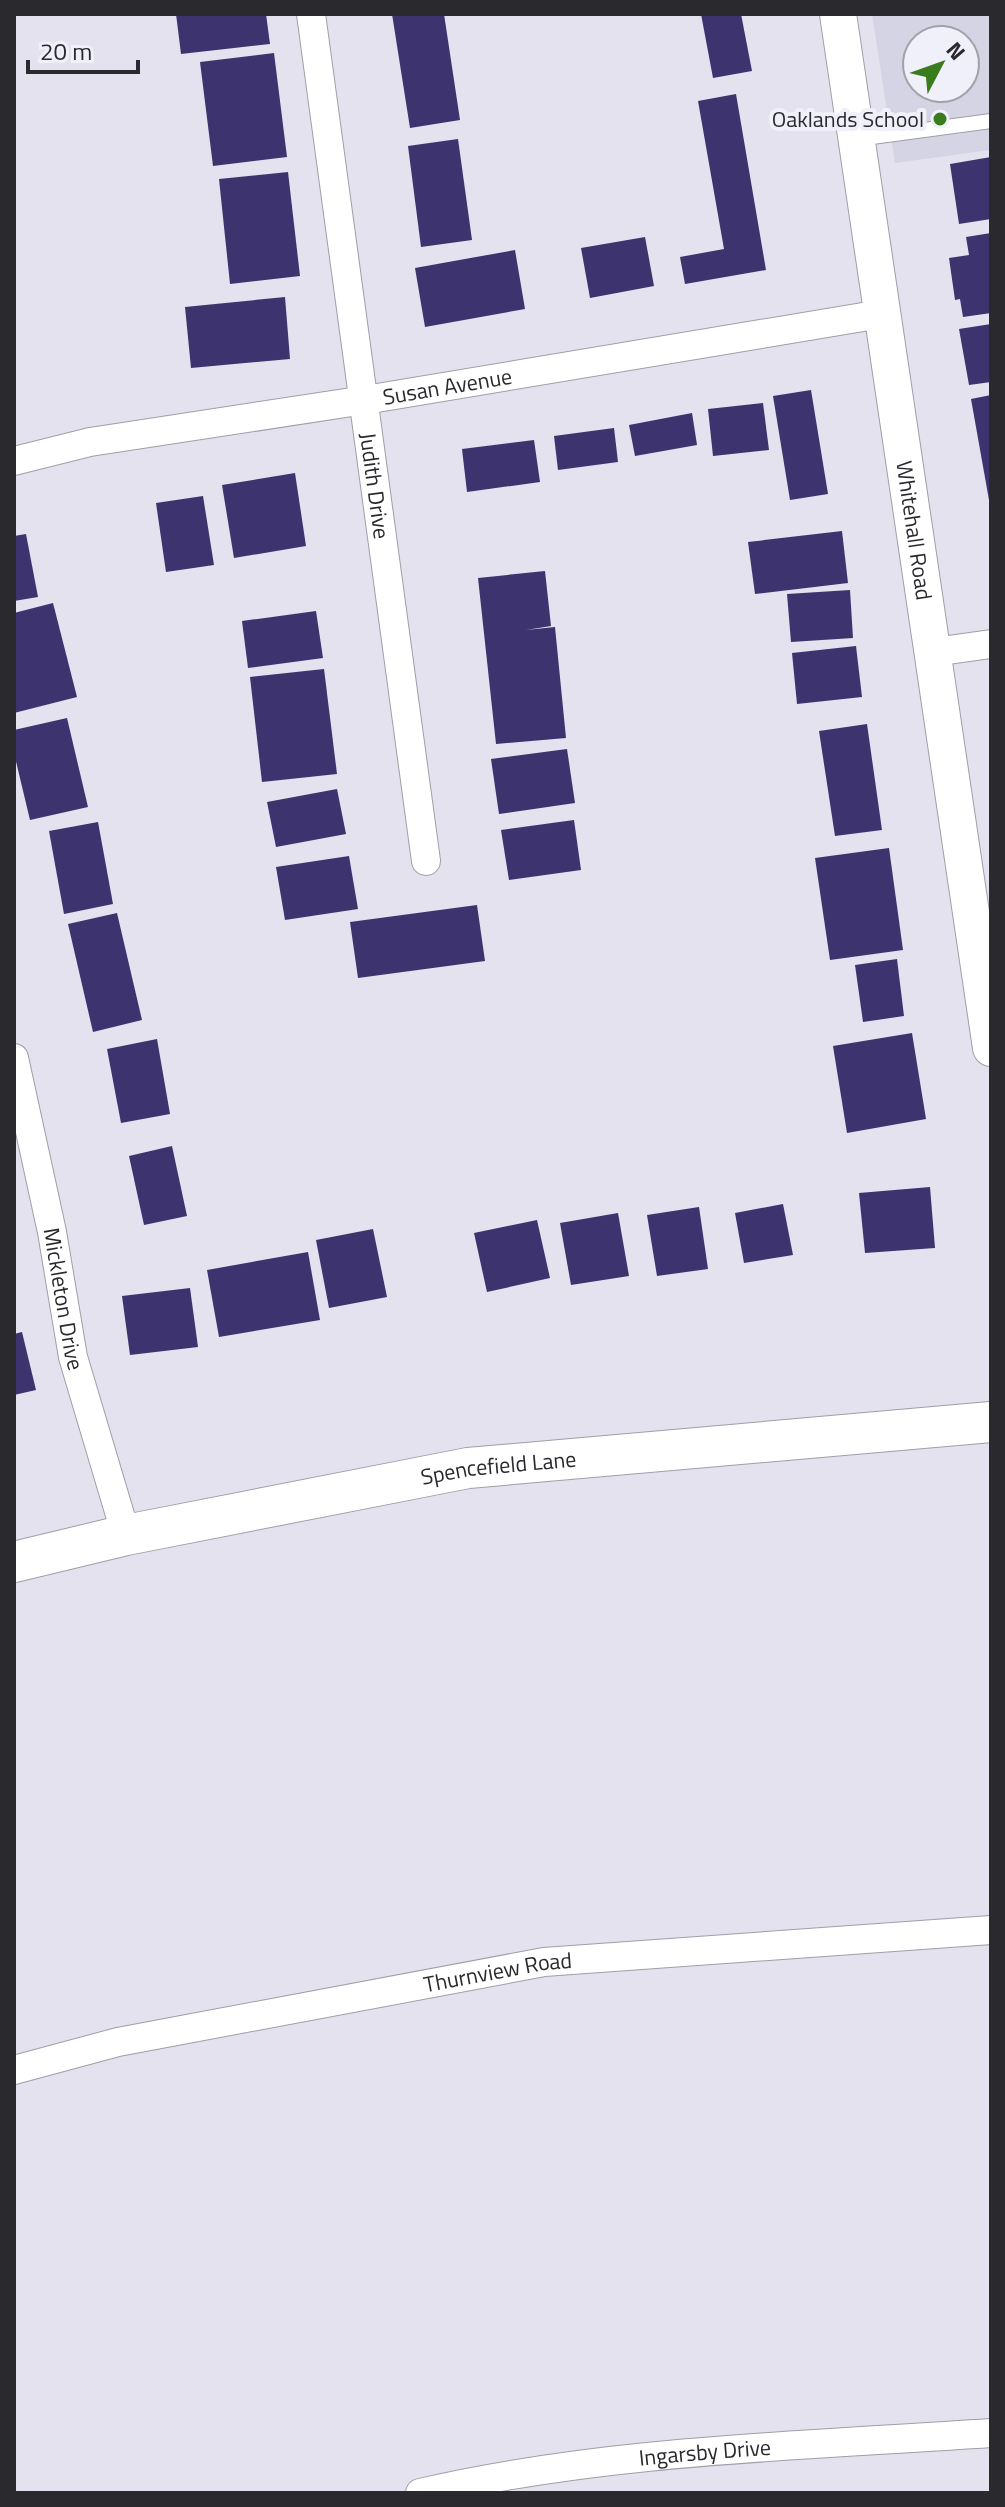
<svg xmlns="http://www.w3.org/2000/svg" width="1005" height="2507" viewBox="0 0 1005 2507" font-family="'Titillium Web',sans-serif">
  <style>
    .built { fill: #d5d4e5; fill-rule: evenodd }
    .building { fill: #3d336e }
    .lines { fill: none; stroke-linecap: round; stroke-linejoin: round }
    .service-casing { stroke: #9f9ea9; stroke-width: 16 }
    .minor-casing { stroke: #9f9ea9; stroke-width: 30 }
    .tertiary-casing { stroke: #9f9ea9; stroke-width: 38 }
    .secondary-casing { stroke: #9f9ea9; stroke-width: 42 }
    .service { stroke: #fff; stroke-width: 14 }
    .minor { stroke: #fff; stroke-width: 28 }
    .tertiary { stroke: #fff; stroke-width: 36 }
    .secondary { stroke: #fff; stroke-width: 40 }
    .poi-dot { fill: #3a7c1d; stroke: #f0f0fb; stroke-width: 3 }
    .labels { text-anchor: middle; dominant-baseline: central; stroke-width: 8; stroke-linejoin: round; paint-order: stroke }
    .poi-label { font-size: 22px; fill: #2a2a2e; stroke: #f0f0fb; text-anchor: end }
    .street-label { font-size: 22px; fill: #2a2a2e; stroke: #f0f0fb }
  </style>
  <rect width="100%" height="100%" fill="#e3e2ee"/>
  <path class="built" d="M872,14H991V150L895,163ZM917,40H965V88H917Z"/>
  <g class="building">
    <path d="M176,14H266L270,44L181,54Z"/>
    <path d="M392,14H444L460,120L410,128Z"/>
    <path d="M701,14H741L752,71L713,78Z"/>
    <path d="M274,53L287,157L213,166L200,62Z"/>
    <path d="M736,94L766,270L685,284L680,257L724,249L698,101Z"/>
    <path d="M458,139L472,240L421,247L408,146Z"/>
    <path d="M991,157V219L959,224L950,164Z"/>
    <path d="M288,172L300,276L230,284L219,179Z"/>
    <path d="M991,233V313L963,317L960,299L955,300L949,258L969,255L966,237Z"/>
    <path d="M645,237L654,286L590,298L581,248Z"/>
    <path d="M515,250L525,309L425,327L415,268Z"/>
    <path d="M285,297L290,359L191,368L185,307Z"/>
    <path d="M991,324V382L969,385L959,329Z"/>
    <path d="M811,390L828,494L790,500L773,396Z"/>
    <path d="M991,395V499L989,500L971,399Z"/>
    <path d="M763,403L769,450L713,456L708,409Z"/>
    <path d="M692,413L697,445L635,456L629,425Z"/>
    <path d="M614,428L618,462L558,470L554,436Z"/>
    <path d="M534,440L540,482L467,492L462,449Z"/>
    <path d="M295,473L306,546L234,558L222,485Z"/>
    <path d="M203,496L214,565L166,572L156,503Z"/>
    <path d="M842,531L848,583L755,594L748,542Z"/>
    <path d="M26,534L38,597L14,601V536Z"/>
    <path d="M545,571L551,626L526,630L555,627L566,738L496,744L478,578Z"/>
    <path d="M850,590L853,638L791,642L787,594Z"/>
    <path d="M53,603L77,697L14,713V613Z"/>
    <path d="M316,611L323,658L248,668L242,621Z"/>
    <path d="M856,646L862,697L797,704L792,653Z"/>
    <path d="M324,669L337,774L262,782L250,677Z"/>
    <path d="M67,718L88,807L30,820L14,753V730Z"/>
    <path d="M867,724L882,830L835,836L819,731Z"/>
    <path d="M567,749L575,803L499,814L491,759Z"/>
    <path d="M337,789L346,834L276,847L267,802Z"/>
    <path d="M574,820L581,870L509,880L501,830Z"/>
    <path d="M98,822L113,904L64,914L49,831Z"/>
    <path d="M889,848L903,950L830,960L815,858Z"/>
    <path d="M349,856L358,909L285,920L276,867Z"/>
    <path d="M477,905L485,961L358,978L350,922Z"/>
    <path d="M117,913L142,1020L93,1032L68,924Z"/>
    <path d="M897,959L904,1016L863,1022L855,965Z"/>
    <path d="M912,1033L926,1119L847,1133L833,1046Z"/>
    <path d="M157,1039L170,1114L121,1123L107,1049Z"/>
    <path d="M172,1146L187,1216L144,1225L129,1156Z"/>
    <path d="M930,1187L935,1248L865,1253L859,1193Z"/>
    <path d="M783,1204L793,1255L744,1263L735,1213Z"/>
    <path d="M699,1207L708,1269L657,1276L647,1215Z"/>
    <path d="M618,1213L629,1276L571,1285L560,1223Z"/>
    <path d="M537,1220L550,1278L487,1292L474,1233Z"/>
    <path d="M373,1229L387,1297L329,1308L316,1240Z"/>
    <path d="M308,1252L320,1320L219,1337L207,1270Z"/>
    <path d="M190,1288L198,1347L130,1355L122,1296Z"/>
    <path d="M22,1332L36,1390L14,1395V1334Z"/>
  </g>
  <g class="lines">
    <defs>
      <path id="service" d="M857,139L991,121"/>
      <g id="minor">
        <path id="s1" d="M311,14L426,861"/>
        <path id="s2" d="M14,461L90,442L365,400L881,314"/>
        <path d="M934,652L991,644"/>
        <path id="s3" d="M14,1058L52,1232L73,1357L126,1535"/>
        <path id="s4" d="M14,2070L118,2042L544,1962L991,1930"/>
        <path id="s5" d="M420,2493C606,2450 801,2446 991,2433"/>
      </g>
      <g id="tertiary">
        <path id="s6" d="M838,14L991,1048"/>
      </g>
      <g id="secondary">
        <path id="s7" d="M14,1562L126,1535L468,1468L991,1422"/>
      </g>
    </defs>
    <use href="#service" class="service-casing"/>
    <use href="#minor" class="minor-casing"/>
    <use href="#tertiary" class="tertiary-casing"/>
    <use href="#secondary" class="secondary-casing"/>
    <use href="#service" class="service"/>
    <use href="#minor" class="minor"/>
    <use href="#tertiary" class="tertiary"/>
    <use href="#secondary" class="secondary"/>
  </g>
  <circle class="poi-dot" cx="940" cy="119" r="8"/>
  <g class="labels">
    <g class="poi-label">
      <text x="924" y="119">Oaklands School</text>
    </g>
    <g class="street-label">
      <text stroke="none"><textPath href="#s2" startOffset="440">Susan Avenue</textPath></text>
      <text stroke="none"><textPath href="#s1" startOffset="476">Judith Drive</textPath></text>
      <text stroke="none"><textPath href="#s6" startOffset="522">Whitehall Road</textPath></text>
      <text stroke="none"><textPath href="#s3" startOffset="246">Mickleton Drive</textPath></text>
      <text stroke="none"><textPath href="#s7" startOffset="494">Spencefield Lane</textPath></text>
      <text stroke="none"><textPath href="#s4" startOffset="494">Thurnview Road</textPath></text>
      <text stroke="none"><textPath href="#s5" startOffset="288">Ingarsby Drive</textPath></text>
    </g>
  </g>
  <rect width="1005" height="2507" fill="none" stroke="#2a2a2e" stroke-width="32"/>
  <g transform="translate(941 64) rotate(49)"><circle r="38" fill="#f0f0fb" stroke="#a1a1a9" stroke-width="2"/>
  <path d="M0-6L14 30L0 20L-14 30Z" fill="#3a7c1d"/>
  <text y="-12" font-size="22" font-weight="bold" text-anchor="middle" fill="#2a2a2e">N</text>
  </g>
  <path d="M28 60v12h110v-12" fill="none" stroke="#2a2a2e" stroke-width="4"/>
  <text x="40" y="60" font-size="24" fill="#2a2a2e" stroke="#f0f0fb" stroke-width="6" paint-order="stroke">20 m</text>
</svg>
